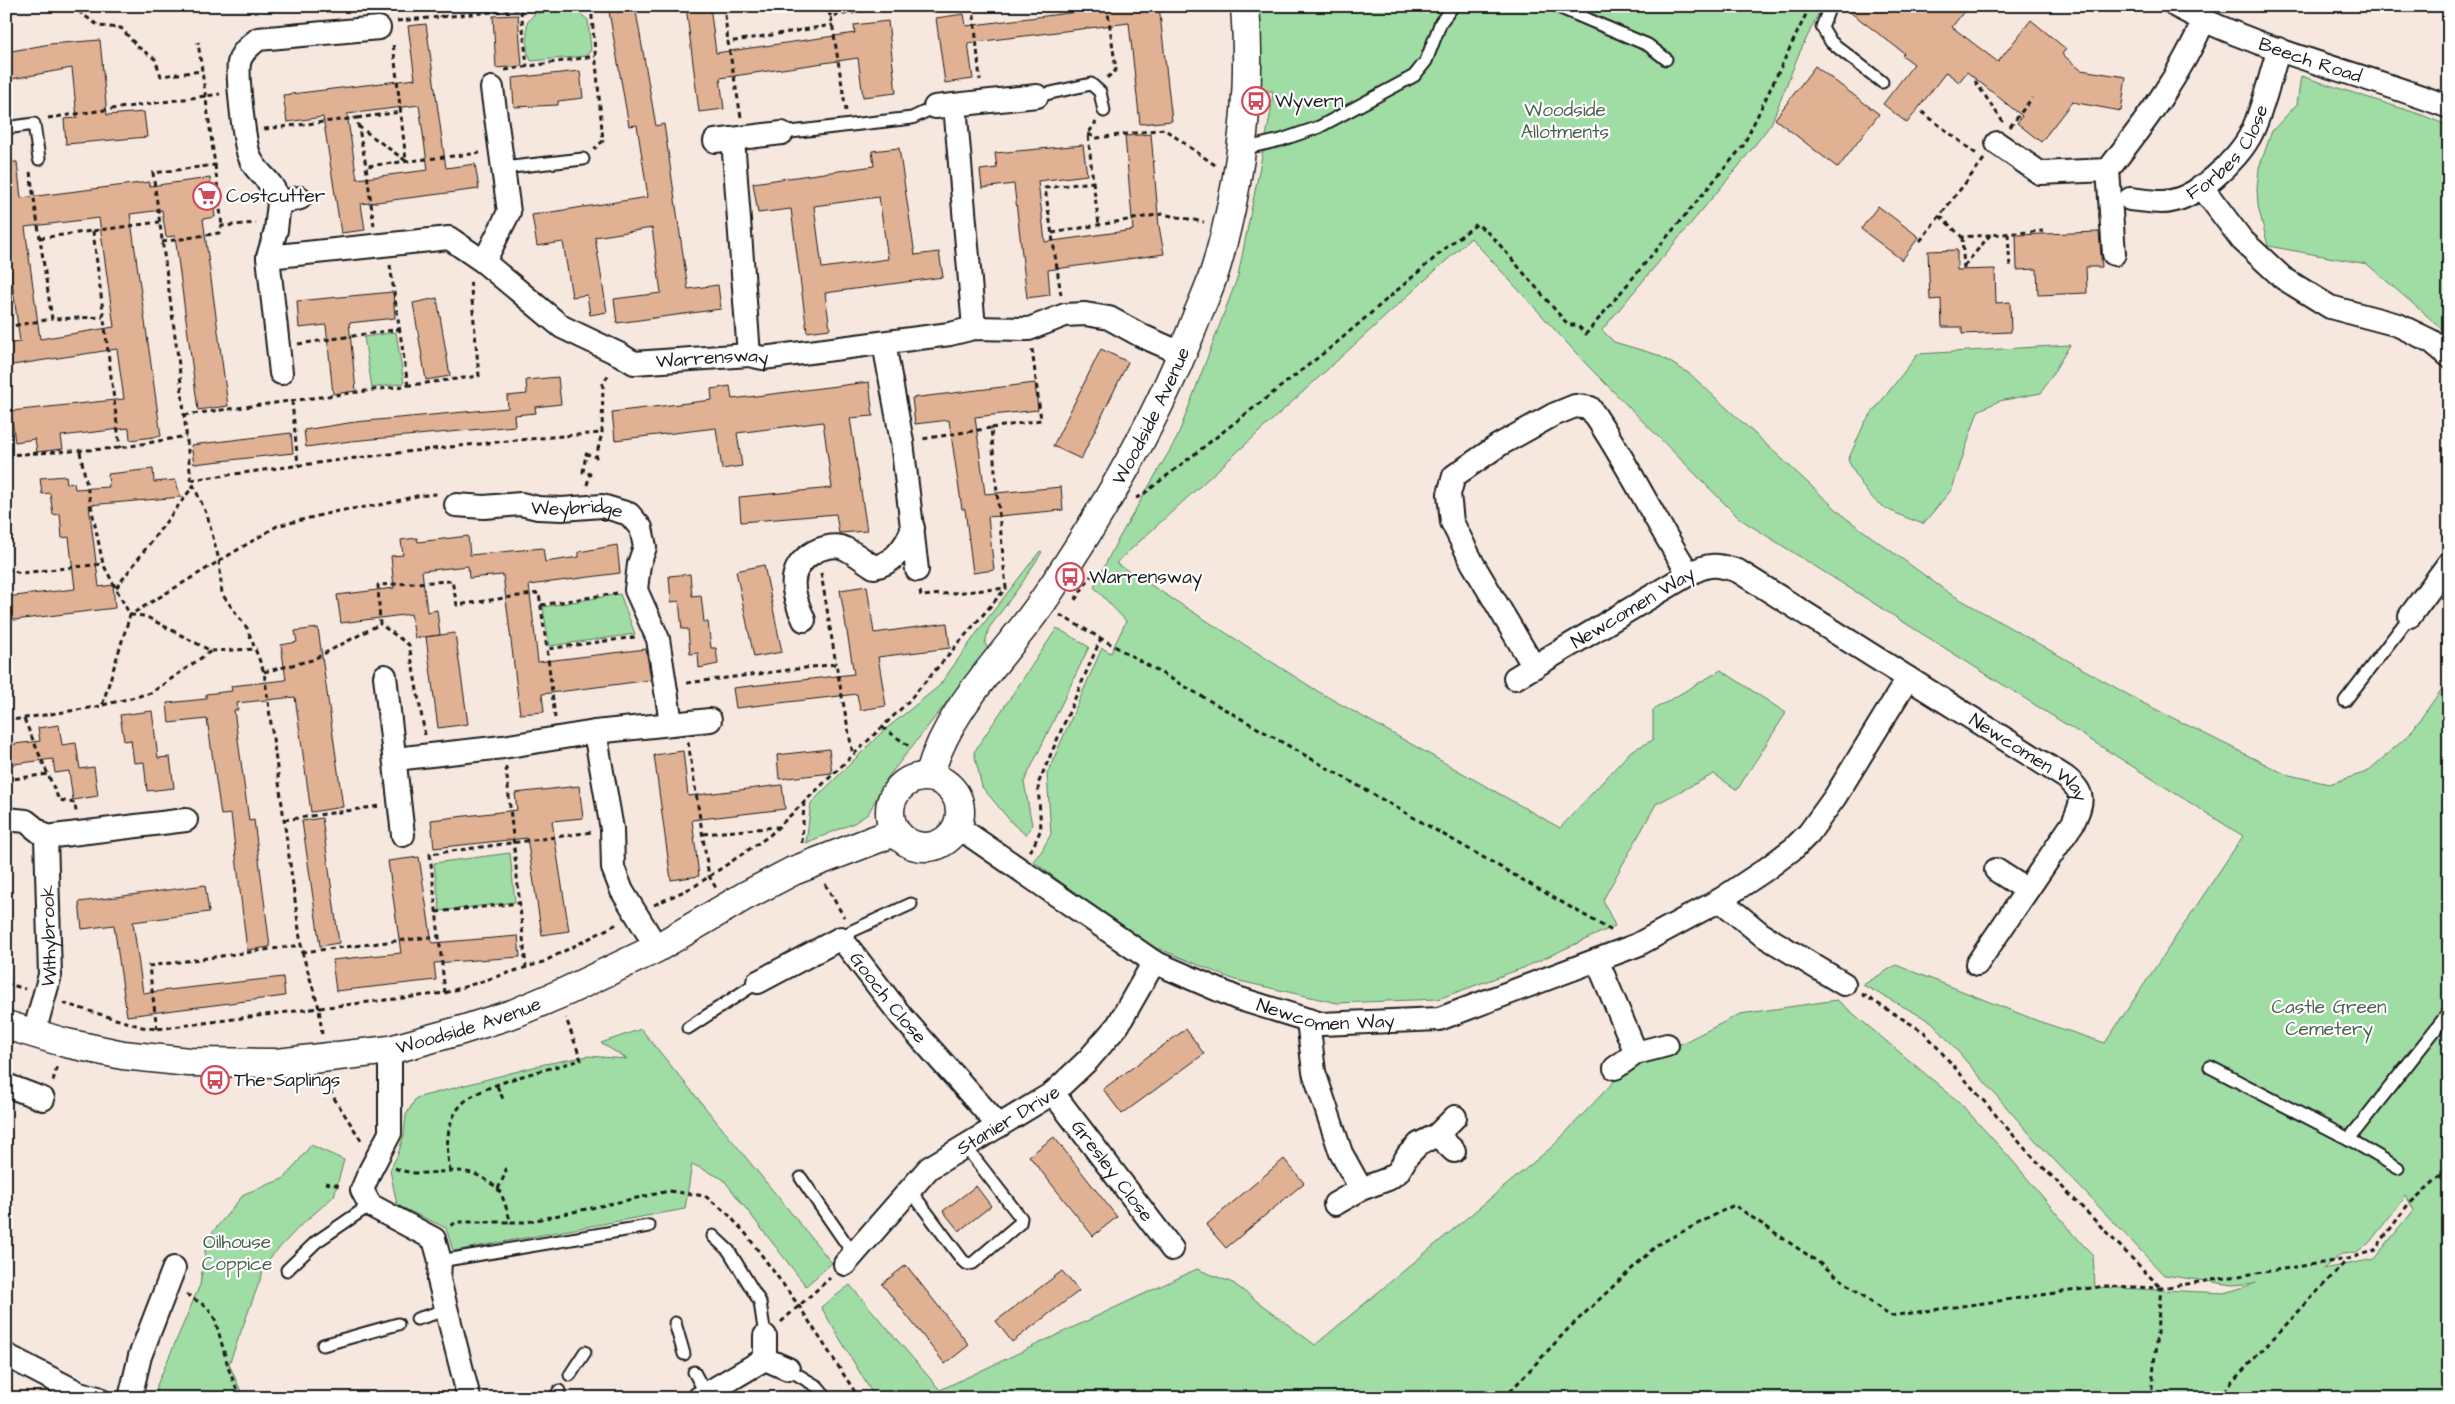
<svg xmlns="http://www.w3.org/2000/svg" width="2455" height="1404" viewBox="0 0 2455 1404" font-family="'Architects Daughter',sans-serif">
  <style>
    .green { fill: #9fdda5; stroke: #5e7c60; fill-rule: evenodd }
    .building { fill: #e1b193; stroke: #1c1c1c; fill-rule: evenodd }
    .lines { fill: none; stroke-linecap: round; stroke-linejoin: round }
    .service-casing { stroke: #1c1c1c; stroke-width: 15 }
    .minor-casing { stroke: #1c1c1c; stroke-width: 26 }
    .tertiary-casing { stroke: #1c1c1c; stroke-width: 31 }
    .path { stroke: #1c1c1c; stroke-width: 3; stroke-dasharray: 5 4; stroke-linecap: butt }
    .service { stroke: #fff; stroke-width: 11 }
    .minor { stroke: #fff; stroke-width: 22 }
    .tertiary { stroke: #fff; stroke-width: 28 }
    .labels { text-anchor: middle; dominant-baseline: central; stroke-width: 4.5; stroke-linejoin: round; paint-order: stroke }
    .street-label { font-size: 19px; fill: #1c1c1c; stroke: #fff }
    .poi-label { font-size: 19px; fill: #1c1c1c; stroke: #fff; text-anchor: start }
    .park-label { font-size: 19px; fill: #4a604c; stroke: #fff }
  </style>
  <rect width="100%" height="100%" fill="#f6e8df"/>
  <filter id="ink" filterUnits="userSpaceOnUse"><feTurbulence type="fractalNoise" baseFrequency=".02" numOctaves="2"/><feDisplacementMap in="SourceGraphic" scale="10" xChannelSelector="R" yChannelSelector="G"/><feConvolveMatrix kernelMatrix="1 2 1 2 8 2 1 2 1" color-interpolation-filters="sRGB"/></filter>
  <g filter="url(#ink)">
    <g class="green">
      <path d="M1255,6H1822L1798,56L1771,124L1738,167L1602,330L1614,342L1658,355L1690,374L1847,519L1949,593L2141,702L2285,774L2329,784L2367,772L2409,735L2449,679V1398H875L821,1307L850,1285L940,1390L1197,1269L1233,1283L1315,1345L1553,1146L1621,1074L1740,1014L1837,1000L1959,1102L2011,1159L2083,1245L2093,1255L2095,1287L2225,1293L2256,1283L2233,1285L2164,1275L2036,1141L1932,1022L1863,985L1896,965L2038,1021L2105,1043L2243,836L1740,519L1588,366L1471,238L1116,563L1319,692L1560,828L1631,751L1653,740V710L1721,670L1786,713L1737,790L1714,774L1656,804L1603,900L1615,926L1523,968L1438,999L1337,1003L1235,980L1160,949H1148L1033,861L1041,852L1051,834L1047,774L1102,648L1111,653L1126,621L1094,587L1116,543L1177,438L1238,276L1271,111L1273,91H1257ZM2406,1196L2414,1210L2374,1259L2323,1269L2341,1254L2357,1253L2369,1243Z"/>
      <path d="M576,10L588,20L591,50L586,56L531,61L527,51V23L535,13Z"/>
      <path d="M2301,76L2422,115L2449,126V335L2367,264L2268,246L2258,206L2257,189L2259,168L2272,131L2297,104Z"/>
      <path d="M396,332L404,383L372,388L364,337Z"/>
      <path d="M2070,345L2041,393L1999,401L1978,411L1952,489L1923,524C1878,507 1870,504 1848,460L1865,422L1918,354Z"/>
      <path d="M1040,551L1042,552L1022,583L989,628L985,643L988,650L888,777L868,814L854,823L806,843L811,803L881,733L939,686L984,623Z"/>
      <path d="M620,594L635,634L549,646L543,607Z"/>
      <path d="M1057,628L1089,647L1024,782L1032,825L1026,835L1013,824L982,787L974,752Z"/>
      <path d="M510,853L515,902L440,911L434,863Z"/>
      <path d="M641,1029L832,1263L806,1286L723,1179L692,1164L685,1209L453,1251L446,1228L397,1205L390,1170L398,1154L404,1135L406,1115L416,1098L545,1064L588,1056L627,1059L601,1043Z"/>
      <path d="M311,1145L344,1160L334,1196L299,1227L267,1261L229,1364L244,1398H156L157,1385L200,1285L207,1239L244,1194L285,1178Z"/>
    </g>
    <g class="building">
      <path d="M608,6H635L656,126L664,124L688,289L718,285L721,309L617,323L614,299L661,293L652,228L595,237L607,312L590,315L587,295L572,297L563,242L537,246L532,215L648,197L637,125L629,126Z"/>
      <path d="M686,6H710L716,53L855,33L854,25L888,21L896,93L863,97L858,58L720,78L724,109L699,112Z"/>
      <path d="M1124,6H1159L1172,121L1140,124L1129,23L968,43L973,79L945,83L936,18L964,14L966,26Z"/>
      <path d="M1842,6H1968L1952,27L1998,62L2031,20L2066,49L2062,54L2081,70L2126,77L2121,111L2072,102L2041,142L2017,123L2022,116L1967,72L1959,82L1946,72L1907,123L1883,104L1914,64L1902,55L1904,53Z"/>
      <path d="M518,15L522,66L496,68L493,16Z"/>
      <path d="M426,24L446,168L475,164L479,189L361,204L365,230L341,233L323,117L287,122L283,95L415,79L408,26ZM419,105L428,170L357,179L347,114Z"/>
      <path d="M100,40L107,115L144,112L147,137L66,144L64,119L77,118L72,68L6,80V52L50,44Z"/>
      <path d="M1815,66L1879,114L1838,168L1775,119Z"/>
      <path d="M580,71L583,98L558,101V105L514,107L512,78Z"/>
      <path d="M1151,134L1159,226L1164,254L1048,270L1050,295L1027,298L1014,184L982,188L980,170L997,168L995,153L1083,145L1087,175L1038,181L1045,242L1133,230L1125,136Z"/>
      <path d="M899,148L915,255L939,252L943,277L825,293L830,329L807,332L791,209L758,213L753,183L874,166L872,151ZM879,197L888,259L822,268L814,206Z"/>
      <path d="M6,162H17L21,198L149,182L150,186L210,178L215,217L203,219L228,406L198,410L175,236L166,237L162,210L130,214L161,436L130,440L129,428L61,436L63,449L37,452L35,439L15,442L11,411L124,399L117,349L6,366V344L20,342L6,234ZM99,218L114,327L40,339L25,227Z"/>
      <path d="M1878,206L1919,237L1902,260L1861,229Z"/>
      <path d="M2099,232L2102,267H2086L2087,293L2038,295L2037,269L2017,270L2016,235Z"/>
      <path d="M1957,250V270L1995,269L1996,303L2010,302L2011,332L1962,334V327H1942L1941,299L1930,300L1928,251Z"/>
      <path d="M393,292L395,318L349,323L356,391L333,394L326,325L299,328L297,301Z"/>
      <path d="M437,298L450,376L426,380L413,303Z"/>
      <path d="M1101,349L1128,362L1081,459L1053,446Z"/>
      <path d="M558,377L561,404L535,407L536,413L514,415L515,426L351,441L306,447L304,430L355,422L508,408L507,396L527,394L526,380Z"/>
      <path d="M869,382L873,416L850,418L867,531L839,533L836,514L741,522L739,497L832,488L823,422L737,433L742,466L722,469L716,428L615,440L612,412L712,400L711,389L730,386L732,399Z"/>
      <path d="M1035,383L1038,410L975,417L985,494L1061,487L1063,510L988,517L994,570L973,573L965,509H962L958,482L949,420L915,424L912,398Z"/>
      <path d="M291,433L293,453L194,464L191,445Z"/>
      <path d="M153,469L154,482L175,480L181,497L89,505L99,587L113,585L115,608L6,621V597L75,589L69,537L62,538L60,514L53,515L50,493L42,494L40,478L66,476L67,484L74,483L75,489L109,487L108,474Z"/>
      <path d="M468,536L470,555L543,548L545,562L579,557V552L617,545L620,573L529,585L538,662L646,649L651,680L542,694L544,712L520,714L503,575L469,578L468,566L422,571L427,612L437,610L440,635L415,638L411,614L341,623L337,595L394,588L391,556L403,555L401,540L417,538L418,542Z"/>
      <path d="M764,565L782,652L754,657L736,571Z"/>
      <path d="M690,574L692,596L701,595L704,622H708L711,648H716L718,664L699,668L698,653L690,654L688,629H682L679,601L671,602L669,576Z"/>
      <path d="M867,586L874,633L947,623L950,648L878,657L886,706L860,710L857,694L736,708L733,688L854,674L840,590Z"/>
      <path d="M318,628L343,807L311,812L295,697L237,703L238,710H234L249,821L254,820L270,947L247,950L231,814L221,815L207,719L169,723L167,703L206,699V694L232,691L231,686L286,680L281,645L297,642L295,631Z"/>
      <path d="M455,633L468,724L438,728L426,637Z"/>
      <path d="M152,711L158,758L170,757L174,788L147,791L144,762L134,763L131,740L124,741L120,715Z"/>
      <path d="M59,725L62,745L76,743L80,769L94,767L98,796L73,800L69,771L55,773L53,759L6,765V745L40,741L38,728Z"/>
      <path d="M829,749L832,773L779,779L777,755Z"/>
      <path d="M683,751L688,796L782,785L785,809L692,820L699,876L671,880L654,755Z"/>
      <path d="M579,786L583,818L552,821L569,931L542,935L527,838L434,848L431,820L517,810L515,793Z"/>
      <path d="M322,818L339,943L320,946L302,821Z"/>
      <path d="M419,857L432,943L518,936L520,957L434,963L436,980L336,991L332,960L401,953L388,861Z"/>
      <path d="M205,885L209,912L133,922L143,993L283,977L285,996L127,1016L114,925L82,929L79,902Z"/>
      <path d="M1186,1029L1204,1054L1122,1114L1103,1089Z"/>
      <path d="M1054,1137L1117,1217L1093,1236L1029,1156Z"/>
      <path d="M1284,1159L1304,1183L1226,1248L1206,1225Z"/>
      <path d="M976,1186L991,1206L959,1231L943,1211Z"/>
      <path d="M906,1265L969,1345L945,1364L882,1284Z"/>
      <path d="M1062,1271L1079,1291L1012,1342L996,1321Z"/>
    </g>
    <g class="lines">
      <defs>
        <g id="service">
          <path d="M1556,6L1648,45L1666,59"/>
          <path d="M1830,6L1822,27L1831,42L1882,82"/>
          <path d="M1037,96L1091,84L1100,92L1104,111"/>
          <path d="M6,128L34,124L39,159"/>
          <path d="M782,133L912,118L935,107"/>
          <path d="M1242,149L1281,140L1319,127L1414,76L1426,61L1441,22L1453,6"/>
          <path d="M503,168L583,159"/>
          <path d="M2345,701L2410,616"/>
          <path d="M841,938L852,931L911,904"/>
          <path d="M688,1028L758,982"/>
          <path d="M2210,1067L2349,1139L2449,1012"/>
          <path d="M2349,1139L2398,1168"/>
          <path d="M801,1178L854,1255"/>
          <path d="M910,1190L963,1261L968,1264L973,1263L1020,1223L1021,1218L965,1146"/>
          <path d="M713,1236L729,1251L760,1302L765,1336"/>
          <path d="M440,1261L649,1226"/>
          <path d="M287,1270L316,1242L370,1205"/>
          <path d="M417,1319L446,1310"/>
          <path d="M675,1323L684,1354"/>
          <path d="M323,1345L398,1324"/>
          <path d="M788,1369L818,1387L823,1393"/>
          <path d="M694,1372L707,1396"/>
          <path d="M570,1375L585,1352"/>
          <path d="M555,1398L559,1391"/>
        </g>
        <g id="minor">
          <path id="s1" d="M2176,6C2261,52 2359,72 2449,107"/>
          <path d="M955,105L974,328"/>
          <path d="M935,107L1037,96"/>
          <path d="M733,139L749,355"/>
          <path d="M715,141L782,133"/>
          <path d="M1997,143L2040,173L2108,170C2145,122 2180,76 2204,20"/>
          <path d="M2108,170L2114,254"/>
          <path d="M2201,186L2242,240L2283,278L2330,307L2398,325L2431,341L2449,356"/>
          <path id="s2" d="M2130,199C2140,200 2151,202 2161,202C2193,203 2239,160 2252,132C2264,106 2270,76 2279,49"/>
          <path d="M279,203C273,177 255,175 249,155C244,140 237,78 239,63C241,52 250,46 258,39L379,28"/>
          <path id="s3" d="M268,257L449,238L484,262L562,327L621,355L634,363L749,355L763,358L950,334L974,328L1029,329L1065,315L1085,314L1109,318L1142,336L1183,354"/>
          <path d="M484,262L509,212L492,88"/>
          <path d="M884,343L902,442L917,570"/>
          <path d="M281,373L268,257L276,230L279,203L300,198"/>
          <path id="s4" d="M456,505L484,507L521,504L538,508L562,509L602,506L629,514L641,528L645,547L639,564L636,590L658,639L671,723"/>
          <path d="M2410,616L2449,563"/>
          <path d="M804,620C792,594 785,569 814,552C821,548 833,545 841,547C853,551 863,560 874,567C895,563 906,546 913,528"/>
          <path d="M1534,667L1473,564L1452,522L1449,494L1454,476L1499,445L1553,415L1575,406L1590,408C1627,461 1654,520 1689,574"/>
          <path d="M385,676L403,835"/>
          <path id="s5" d="M1908,678L2065,777C2086,793 2083,801 2073,823L1977,964"/>
          <path d="M595,732L612,829L613,868L622,891L657,948"/>
          <path d="M395,759L503,747L595,732L710,720"/>
          <path d="M6,819L26,821L46,837L186,820"/>
          <path id="s6" d="M958,827L1154,962L1237,998L1321,1024L1439,1019L1637,945L1720,900L1765,870L1794,848L1809,833L1835,797L1908,678L1738,571C1717,564 1709,563 1689,574L1515,678"/>
          <path d="M1996,870L2027,890"/>
          <path d="M1720,900L1761,934L1844,984"/>
          <path d="M1597,960L1636,1053"/>
          <path id="s7" d="M758,982L841,938L902,1017L999,1126"/>
          <path d="M1308,1020L1314,1072L1341,1153L1361,1189"/>
          <path id="s8" d="M34,1033L50,975L46,837"/>
          <path d="M390,1050V1133L370,1171L362,1190L370,1205L434,1239L440,1261L439,1280L469,1398"/>
          <path d="M1615,1068L1636,1053L1667,1045"/>
          <path d="M6,1085L43,1099"/>
          <path id="s9" d="M1053,1093L1172,1249"/>
          <path d="M1437,1135L1454,1151"/>
          <path d="M1335,1204L1361,1189L1388,1179L1398,1172L1408,1155L1419,1144L1437,1135L1455,1117"/>
          <path id="s10" d="M845,1264L929,1168L1053,1093L1088,1060L1118,1025L1154,962"/>
          <path d="M6,1355L79,1393L98,1398"/>
          <path d="M765,1359L788,1369"/>
          <path d="M130,1398L140,1356L174,1268"/>
          <path d="M699,1398L765,1359V1336"/>
        </g>
        <g id="tertiary">
          <path id="s11" d="M929,776C950,702 1006,657 1047,595C1106,507 1160,415 1197,316C1204,299 1212,282 1217,264C1241,181 1252,93 1245,6"/>
          <circle cx="925" cy="812" r="35"/>
          <path id="s12" d="M6,1025L66,1043L123,1055L189,1062L277,1063L390,1050L462,1030L515,1013L567,991L657,948L745,896L793,871L895,832"/>
        </g>
      </defs>
      <use href="#service" class="service-casing"/>
      <use href="#minor" class="minor-casing"/>
      <use href="#tertiary" class="tertiary-casing"/>
      <g class="path">
        <path d="M71,6L99,26L121,28L138,47L155,59L161,76L202,71"/>
        <path d="M440,6L441,17"/>
        <path d="M591,6L603,141L594,149"/>
        <path d="M724,6L728,42"/>
        <path d="M823,6L831,16"/>
        <path d="M973,6L980,80"/>
        <path d="M76,10L104,6"/>
        <path d="M521,10L527,66"/>
        <path d="M397,21L556,6"/>
        <path d="M505,70L595,56"/>
        <path d="M1107,78L1116,70L1107,6"/>
        <path d="M1975,81L2003,122"/>
        <path d="M846,111L831,16L894,6"/>
        <path d="M1922,112L1979,156"/>
        <path d="M741,117L728,42L833,25"/>
        <path d="M48,118L220,94"/>
        <path d="M357,118L401,112"/>
        <path d="M358,126L406,161L393,43"/>
        <path d="M2010,127L2032,98"/>
        <path d="M264,129L357,118L366,166"/>
        <path d="M1088,134L1097,138L1164,129L1215,165"/>
        <path d="M215,165L222,226"/>
        <path d="M30,172L52,319L103,317"/>
        <path d="M1093,182L1099,225"/>
        <path d="M1940,216L1962,237L2043,231"/>
        <path d="M374,226L366,166L480,153"/>
        <path d="M93,231L120,448"/>
        <path d="M1052,233L1162,214L1204,222"/>
        <path d="M2008,234L2010,268"/>
        <path d="M1962,237L1964,269"/>
        <path d="M40,238L159,222"/>
        <path d="M1920,241L1984,159"/>
        <path d="M162,242L219,233L222,226L256,223"/>
        <path d="M390,265L408,386"/>
        <path d="M1964,266L1990,235"/>
        <path d="M1061,295L1045,188L1093,182L1088,134L1096,122"/>
        <path d="M6,327L52,319"/>
        <path d="M298,344L400,329"/>
        <path d="M292,401L298,465"/>
        <path d="M184,415L479,376L470,278"/>
        <path d="M991,428L1041,420L1032,349"/>
        <path d="M80,452L103,564L130,615"/>
        <path d="M6,455L120,448L186,436"/>
        <path d="M191,480C328,461 465,443 602,433"/>
        <path d="M587,485L590,474L583,472L586,454L596,457L602,433L603,384L610,372"/>
        <path d="M1136,498L1141,496L1334,345L1453,242L1477,224L1493,237L1563,319L1569,325H1577L1586,334L1743,146L1810,6"/>
        <path d="M6,569L21,573L103,564"/>
        <path d="M821,573L836,664"/>
        <path d="M116,588L194,485"/>
        <path d="M920,591L921,596L1006,588"/>
        <path d="M1075,600L1091,576"/>
        <path d="M541,605L617,593"/>
        <path d="M130,615L145,616L211,651L257,649"/>
        <path d="M1060,615L1612,931"/>
        <path d="M264,672L312,660L380,624"/>
        <path d="M687,683L836,664L853,755"/>
        <path d="M103,705L151,693L211,651"/>
        <path d="M555,718L547,649L635,637"/>
        <path d="M24,719L59,800L75,803L76,812"/>
        <path d="M6,721L102,706L130,615L277,526L338,511L385,504L417,496L437,494"/>
        <path d="M882,727L909,746"/>
        <path d="M425,735L409,645L380,624L378,585L452,581L457,605L539,593L547,649"/>
        <path d="M688,742L709,876L716,888"/>
        <path d="M506,767L526,967"/>
        <path d="M6,780L48,774"/>
        <path d="M284,820L380,806"/>
        <path d="M703,834L777,827"/>
        <path d="M802,843L804,802"/>
        <path d="M1029,851L1033,847L1041,829L1038,784L1101,638"/>
        <path d="M825,884L844,917"/>
        <path d="M654,905L695,886L769,836L906,704L1006,588L991,428L922,439"/>
        <path d="M436,912L520,903"/>
        <path d="M302,952L439,936"/>
        <path d="M6,983L25,989"/>
        <path d="M445,993L430,854L592,832"/>
        <path d="M1862,994L1924,1032L2027,1151L2160,1287"/>
        <path d="M63,1003L142,1027L157,1029L319,1008L302,952L264,672L247,628L222,594L219,560L207,515L191,480L179,365L153,173L215,165L198,42"/>
        <path d="M157,1029L149,966L301,945"/>
        <path d="M322,1034L319,1008L445,993L543,962L619,923"/>
        <path d="M53,1081L57,1066"/>
        <path d="M328,1081L332,1095L361,1140"/>
        <path d="M497,1086L504,1101"/>
        <path d="M395,1168C430,1183 457,1158 489,1182C491,1184 496,1186 498,1189C504,1197 507,1212 511,1222H527L669,1191L705,1196L727,1213L746,1234L799,1306L859,1398"/>
        <path d="M450,1171C446,1149 445,1123 461,1105C479,1084 553,1068 581,1060L566,1018"/>
        <path d="M325,1183L342,1186"/>
        <path d="M498,1189L506,1172L505,1165"/>
        <path d="M451,1226L456,1222H511"/>
        <path d="M186,1294L207,1307L215,1319L229,1370L240,1398"/>
        <path d="M781,1322L830,1278"/>
        <path d="M1504,1398L1568,1329L1657,1245L1734,1205L1818,1262L1890,1316L2106,1286L2161,1288"/>
        <path d="M2151,1398L2161,1288L2347,1259"/>
        <path d="M2217,1398L2348,1259L2375,1250L2407,1206L2449,1168"/>
      </g>
      <use href="#service" class="service"/>
      <use href="#minor" class="minor"/>
      <use href="#tertiary" class="tertiary"/>
    </g>
  </g>
  <defs>
    <symbol id="bus-ring" viewBox="-11 -11 22 22"><circle r="9.5" fill="#fff" stroke="#d1495b" stroke-width="1.5"/><path d="M-5-6H5V4H4V6H2V4H-2V6H-4V4H-5ZM-3.5-4V0h7V-4ZM-3.5 1.2v1.5H-2V1.2ZM2 1.2v1.5H3.5V1.2Z" fill="#d1495b"/></symbol>
    <symbol id="supermarket-ring" viewBox="-11 -11 22 22"><circle r="9.5" fill="#fff" stroke="#d1495b" stroke-width="1.5"/><path d="M-6-5.5h2.5l.6 2H6L4.5 2H-2.5L-4.4-4H-6ZM-1.5 3.2a1.3 1.3 0 1 0 .1 0ZM3 3.2a1.3 1.3 0 1 0 .1 0Z" fill="#d1495b"/></symbol>
  </defs>
  <g fill-rule="evenodd">
    <use href="#bus-ring" x="1240" y="85" width="32" height="32"/>
    <use href="#supermarket-ring" x="191" y="180" width="32" height="32"/>
    <use href="#bus-ring" x="1054" y="561" width="32" height="32"/>
    <use href="#bus-ring" x="199" y="1064" width="32" height="32"/>
  </g>
  <g class="labels">
    <g class="street-label">
      <text stroke="none"><textPath href="#s1" startOffset="145">Beech Road</textPath></text>
      <text stroke="none"><textPath href="#s2" startOffset="119">Forbes Close</textPath></text>
      <text stroke="none"><textPath href="#s3" startOffset="485">Warrensway</textPath></text>
      <text stroke="none"><textPath href="#s11" startOffset="425">Woodside Avenue</textPath></text>
      <text stroke="none"><textPath href="#s4" startOffset="122">Weybridge</textPath></text>
      <text transform="translate(1633 608) rotate(-31)">Newcomen Way</text>
      <text stroke="none"><textPath href="#s5" startOffset="145">Newcomen Way</textPath></text>
      <text stroke="none"><textPath href="#s8" startOffset="99">Withybrook</textPath></text>
      <text stroke="none"><textPath href="#s7" startOffset="170">Gooch Close</textPath></text>
      <text stroke="none"><textPath href="#s6" startOffset="420">Newcomen Way</textPath></text>
      <text stroke="none"><textPath href="#s12" startOffset="471">Woodside Avenue</textPath></text>
      <text stroke="none"><textPath href="#s10" startOffset="220">Stanier Drive</textPath></text>
      <text stroke="none"><textPath href="#s9" startOffset="98">Gresley Close</textPath></text>
    </g>
    <g class="poi-label">
      <text x="1275" y="101">Wyvern</text>
      <text x="226" y="196">Costcutter</text>
      <text x="1089" y="577">Warrensway</text>
      <text x="234" y="1080">The Saplings</text>
    </g>
    <g class="park-label">
      <text x="1565" y="110">Woodside<tspan x="1565" dy="22">Allotments</tspan></text>
      <text x="2329" y="1007">Castle Green<tspan x="2329" dy="22">Cemetery</tspan></text>
      <text x="237" y="1242">Oilhouse<tspan x="237" dy="22">Coppice</tspan></text>
    </g>
  </g>
  <rect width="2455" height="1404" fill="none" stroke="#fff" stroke-width="25"/>
  <rect x="12" y="12" width="2430" height="1379" fill="none" stroke="#1c1c1c" stroke-width="2" filter="url(#ink)"/>
</svg>
